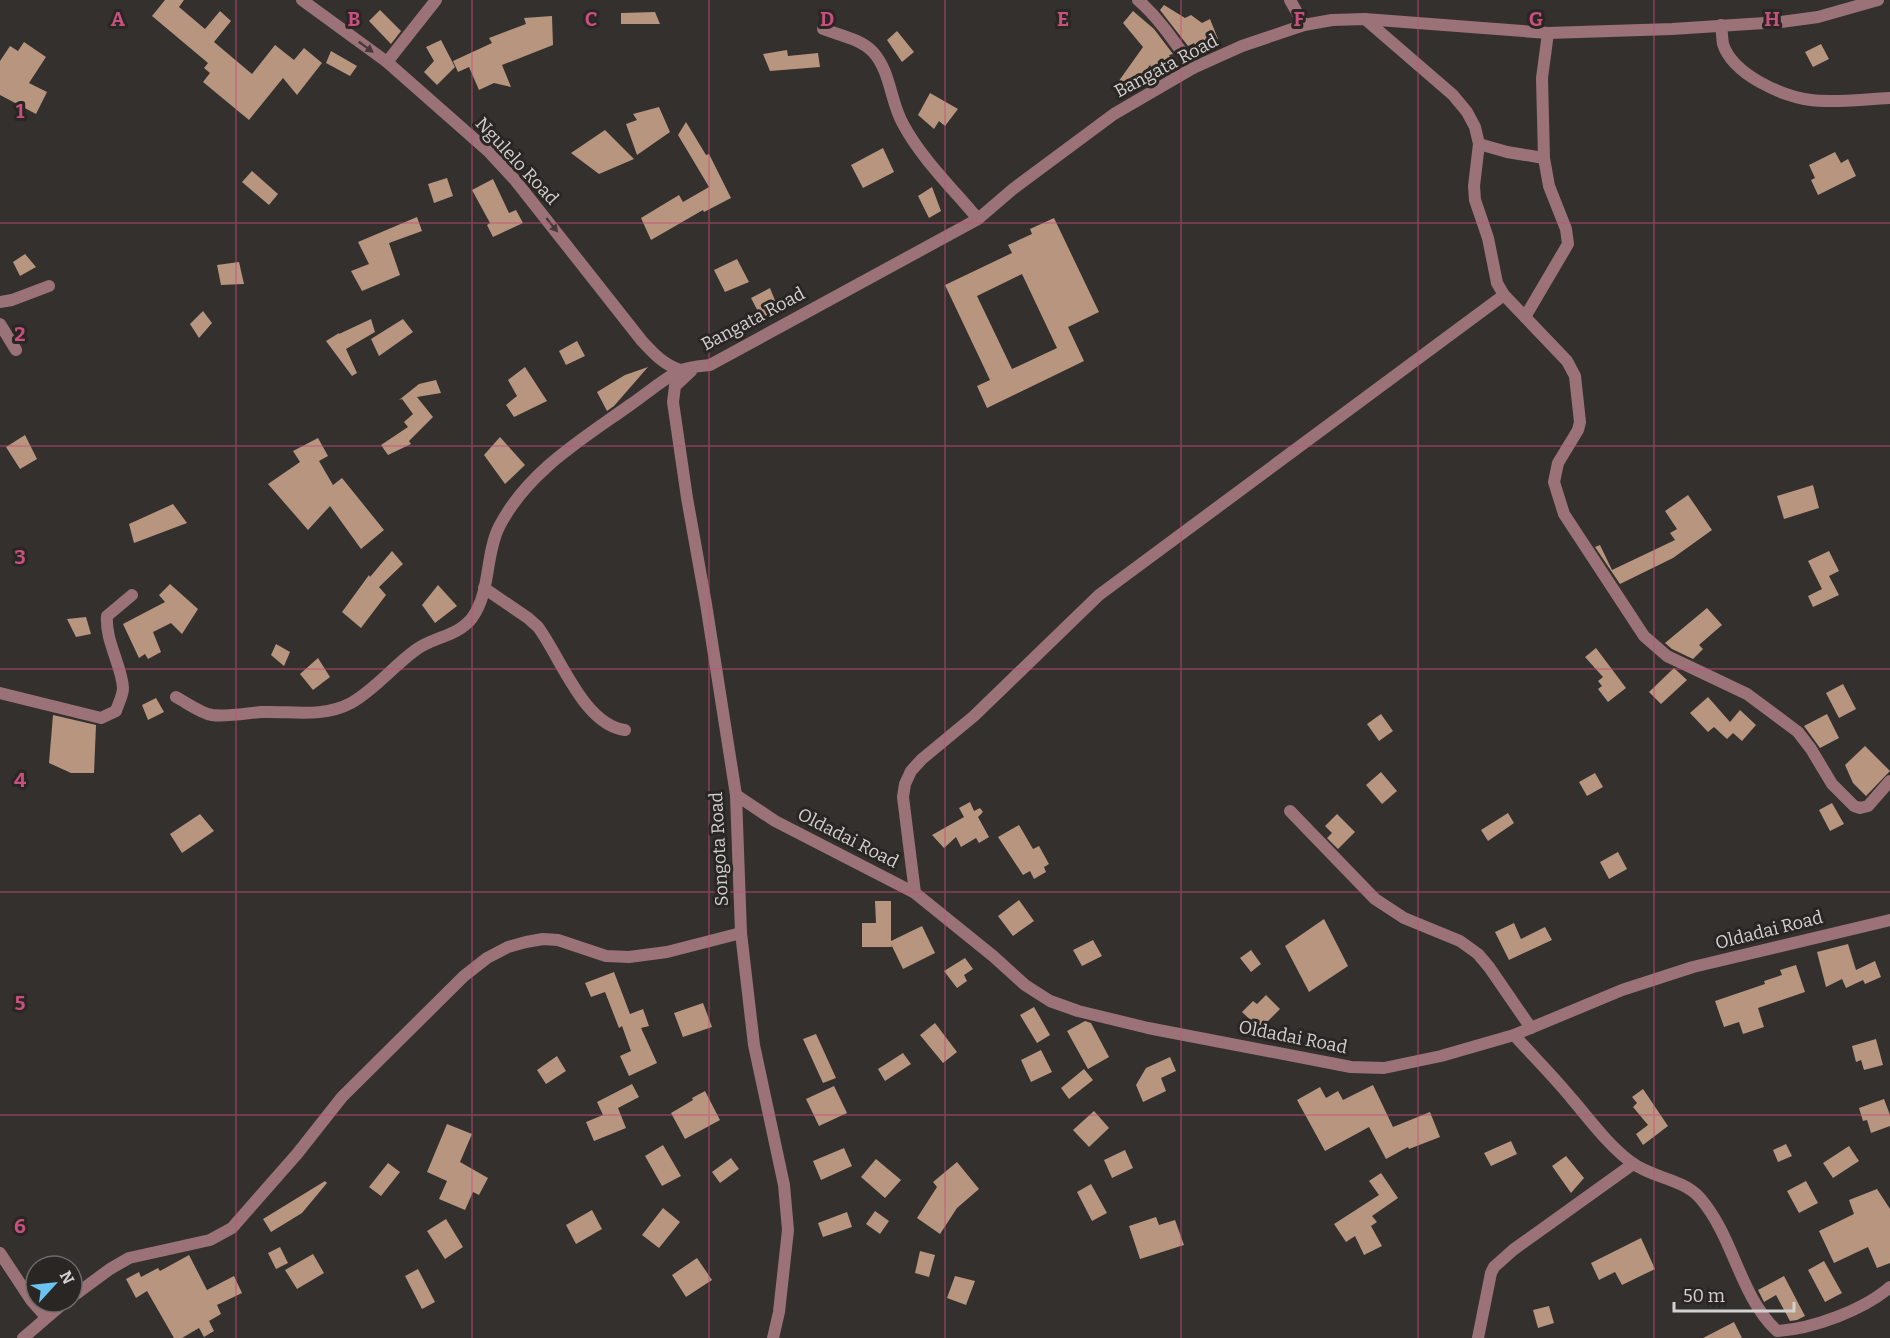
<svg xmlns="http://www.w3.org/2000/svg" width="1890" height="1338" viewBox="0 0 1890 1338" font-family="Bitter,serif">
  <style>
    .building { fill: #b8957f; fill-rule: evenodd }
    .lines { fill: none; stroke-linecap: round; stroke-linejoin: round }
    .minor { stroke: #9a7278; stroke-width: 12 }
    .oneway { fill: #453939 }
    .grid { fill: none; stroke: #c7507e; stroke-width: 1.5; stroke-opacity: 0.55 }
    .labels { text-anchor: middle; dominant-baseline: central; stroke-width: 6; stroke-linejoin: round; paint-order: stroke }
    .street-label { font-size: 18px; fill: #d3d1d0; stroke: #292624 }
    .grid-label { font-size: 20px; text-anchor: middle; font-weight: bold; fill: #c7507e; stroke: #292624; stroke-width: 6; stroke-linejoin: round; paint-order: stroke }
  </style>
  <rect width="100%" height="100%" fill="#33302e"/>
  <g class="building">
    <path d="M165,0H184L179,7L205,29L220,11L231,21L214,42L252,74L275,45L294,60L304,48L322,63L297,95L283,78L249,120L203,82L210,73L204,68L208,63L152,16Z"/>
    <path d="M1164,5L1185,18L1191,15L1202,23L1210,19L1218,39L1198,50L1194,43L1188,46L1160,10Z"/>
    <path d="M380,10L401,31L391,44L369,21Z"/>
    <path d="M1133,11L1154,29L1173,54L1169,55L1173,61L1160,78L1150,65L1127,96L1116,85L1143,47L1123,23Z"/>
    <path d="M655,12L660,24H621V13Z"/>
    <path d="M552,16L553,45L502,65L511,87L494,83L479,90L469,67L458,72L453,61L492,43L489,38L526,24L524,18Z"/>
    <path d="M897,31L914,52L902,62L887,40Z"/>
    <path d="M441,40L455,67L437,85L424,72L434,61L426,47Z"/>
    <path d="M24,42L46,57L29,83L47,92L36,114L0,95V61L10,46L18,51Z"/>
    <path d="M1821,44L1829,59L1813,67L1805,52Z"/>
    <path d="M787,50L788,56L818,53L820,67L770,71L763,54Z"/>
    <path d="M331,51L357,66L350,76L326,63Z"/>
    <path d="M930,93L958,109L945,126L939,121L934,129L918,115Z"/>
    <path d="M659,107L670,132L637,155L626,124L637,120L633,114Z"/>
    <path d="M686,122L706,155L709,154L731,198L704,212L703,210L651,240L641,218L679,195L683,202L709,187L678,135Z"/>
    <path d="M605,130L634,159L599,174L571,153Z"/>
    <path d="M883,148L894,172L863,188L851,165Z"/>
    <path d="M1835,152L1841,163L1848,159L1856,176L1818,195L1811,180L1815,178L1809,165Z"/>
    <path d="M252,171L278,194L269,205L242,182Z"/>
    <path d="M447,178L453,196L434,203L428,184Z"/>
    <path d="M493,179L509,213L516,210L523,223L493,237L487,225L490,223L472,190Z"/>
    <path d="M932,187L941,211L929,218L918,196Z"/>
    <path d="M417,217L422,231L389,243L400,275L362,291L351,271L369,264L358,242Z"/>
    <path d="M1054,218L1099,312L1068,327L1084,361L987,408L977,386L990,380L945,285L1012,253L1008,245L1032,234L1030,229ZM1022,274L1057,348L1012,369L977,296Z"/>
    <path d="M25,254L36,267L20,276L13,262Z"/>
    <path d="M737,259L749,282L725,292L714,270Z"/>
    <path d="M239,262L244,284L221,285L217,265Z"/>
    <path d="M770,288L778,308L762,319L751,298Z"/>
    <path d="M203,311L212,323L199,338L190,324Z"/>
    <path d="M371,319L375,332L346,349L357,373L352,376L326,341L339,333V334Z"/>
    <path d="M403,319L413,332L379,356L371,339Z"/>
    <path d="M577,341L585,356L566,365L559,351Z"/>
    <path d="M525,367L547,401L514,417L506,405L517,396L508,380Z"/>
    <path d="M648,367L614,406L607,411L597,392L625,375Z"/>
    <path d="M436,380L441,393L417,397L433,417L409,441L411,444L388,455L381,445L408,427L404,422L413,414L402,399L399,400L419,384Z"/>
    <path d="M25,435L37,459L20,469L6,447Z"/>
    <path d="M500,437L525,465L505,484L484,455Z"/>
    <path d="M318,438L328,456L319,461L333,485L342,478L384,530L361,549L330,506L308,530L268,484L300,462L293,451Z"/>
    <path d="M1813,485L1819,508L1784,519L1777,496Z"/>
    <path d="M1688,495L1712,530L1673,558L1620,584L1595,547L1600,545L1612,570L1675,540L1670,533L1677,529L1665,511Z"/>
    <path d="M173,504L187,523L134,543L129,524Z"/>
    <path d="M392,551L403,564L379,587L386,595L361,628L342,612L369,575L370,577Z"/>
    <path d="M1829,551L1839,571L1829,576L1839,595L1813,607L1808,596L1822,589L1808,561Z"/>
    <path d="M170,584L198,609L182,634L171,623L153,632L161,652L148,659L145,654L139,658L123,624L165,602L159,595Z"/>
    <path d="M438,585L457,606L435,623L422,605Z"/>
    <path d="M1707,608L1722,625L1699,645L1703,649L1693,659L1672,649L1665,643Z"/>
    <path d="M86,617L91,634L76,637L67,619Z"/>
    <path d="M276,644L290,652L284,666L271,655Z"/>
    <path d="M1596,648L1626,688L1608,702L1598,689L1602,686L1598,681L1603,677L1585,657Z"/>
    <path d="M318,658L330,677L313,690L300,674Z"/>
    <path d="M1674,668L1687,680L1661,704L1649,692Z"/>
    <path d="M1843,684L1856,709L1839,718L1826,693Z"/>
    <path d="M1708,697L1730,722L1740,710L1756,725L1742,741L1733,733L1727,739L1714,727L1708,732L1690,713Z"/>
    <path d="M156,698L164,712L148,720L142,705Z"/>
    <path d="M1381,714L1393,731L1379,741L1367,724Z"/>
    <path d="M1827,714L1839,738L1820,748L1804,726Z"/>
    <path d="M53,715L96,725L94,773H71L49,763Z"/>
    <path d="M1865,746L1890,771L1866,796L1853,783L1845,765Z"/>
    <path d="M1381,772L1397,791L1382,804L1366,785Z"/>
    <path d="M1595,773L1603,787L1587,796L1579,782Z"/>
    <path d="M970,802L974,811L980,808L983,812L978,817L989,837L979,843L976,838L961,847L956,837L944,848L932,835L964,817L959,808Z"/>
    <path d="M1832,803L1844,824L1830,831L1819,810Z"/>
    <path d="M1508,813L1514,823L1488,841L1481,830Z"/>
    <path d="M200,814L214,831L182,853L170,834Z"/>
    <path d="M1337,814L1355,832L1338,849L1327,838L1332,833L1325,826Z"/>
    <path d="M1019,825L1033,849L1039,846L1049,864L1044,867L1046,872L1034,879L1030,871L1023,875L998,837Z"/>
    <path d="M1618,852L1627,869L1609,879L1600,862Z"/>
    <path d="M1019,900L1034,921L1013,936L998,916Z"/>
    <path d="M875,901H891V941L922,926L935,953L903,969L891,944L892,947H862V923H876Z"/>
    <path d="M1324,919L1348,966L1309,992L1285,946Z"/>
    <path d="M1514,923L1521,939L1545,927L1552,940L1509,960L1495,932Z"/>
    <path d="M1093,940L1102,956L1082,966L1073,950Z"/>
    <path d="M1848,944L1856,970L1875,961L1881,977L1865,984L1863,980L1846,988L1842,979L1826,987L1817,952Z"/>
    <path d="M1251,950L1261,964L1251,972L1240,958Z"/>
    <path d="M965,958L973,969L964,975L967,981L957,988L944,971Z"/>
    <path d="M1796,965L1805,992L1758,1008L1764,1027L1743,1034L1739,1022L1724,1027L1715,1001L1765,984L1764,981L1782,975L1780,970Z"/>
    <path d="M614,972L630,1014L643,1009L649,1026L641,1028L657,1063L629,1076L620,1056L631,1051L622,1026L619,1028L605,992L591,997L585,983Z"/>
    <path d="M1266,995L1280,1009L1260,1029L1242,1012L1253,1001L1257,1004Z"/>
    <path d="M703,1003L712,1027L683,1037L674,1013Z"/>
    <path d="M1034,1007L1050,1035L1037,1043L1020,1015Z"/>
    <path d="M1085,1021L1091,1023L1109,1057L1088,1069L1067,1031Z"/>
    <path d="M935,1023L957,1052L943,1063L920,1035Z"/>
    <path d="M816,1034L836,1078L823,1083L803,1039Z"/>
    <path d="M1876,1039L1883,1065L1864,1070L1861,1060L1856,1062L1852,1046Z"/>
    <path d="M1041,1050L1052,1072L1031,1082L1021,1060Z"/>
    <path d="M903,1053L911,1064L885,1081L878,1069Z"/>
    <path d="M557,1056L566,1071L546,1084L537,1070Z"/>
    <path d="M1170,1057L1176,1071L1161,1078L1166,1091L1143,1102L1136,1085L1146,1068Z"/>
    <path d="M1084,1069L1093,1080L1069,1099L1061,1088Z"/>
    <path d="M632,1084L639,1097L618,1108L626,1128L594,1141L586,1122L603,1115L597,1102Z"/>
    <path d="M1373,1085L1393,1127L1430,1112L1440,1137L1409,1149L1408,1147L1386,1159L1369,1127L1325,1151L1297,1100L1320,1087L1326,1098L1338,1091L1343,1100Z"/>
    <path d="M834,1086L847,1113L819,1126L806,1099Z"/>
    <path d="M1643,1089L1668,1126L1643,1145L1636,1134L1648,1125L1633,1107L1637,1103L1632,1097Z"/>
    <path d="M705,1091L720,1120L685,1139L671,1113L693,1100L692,1098Z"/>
    <path d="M1884,1099L1890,1115V1126L1871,1133L1867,1120L1863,1121L1859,1108Z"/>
    <path d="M1094,1111L1109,1128L1089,1147L1073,1130Z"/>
    <path d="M447,1124L472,1134L460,1162L488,1178L479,1195L473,1192L465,1210L439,1199L447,1181L427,1172Z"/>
    <path d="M1511,1141L1517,1154L1491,1166L1484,1153Z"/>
    <path d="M1786,1144L1792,1156L1778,1162L1773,1150Z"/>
    <path d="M663,1145L681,1176L662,1186L645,1156Z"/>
    <path d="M1849,1146L1859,1161L1833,1178L1823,1163Z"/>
    <path d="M844,1148L852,1166L821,1180L813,1161Z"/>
    <path d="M1125,1150L1133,1168L1112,1178L1104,1160Z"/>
    <path d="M1566,1156L1584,1178L1571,1193L1552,1166Z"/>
    <path d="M731,1158L739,1169L720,1183L712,1172Z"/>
    <path d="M876,1159L901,1180L885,1198L861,1177Z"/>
    <path d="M957,1162L979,1189L957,1208L940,1234L917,1218L937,1187L933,1182Z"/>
    <path d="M388,1163L400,1172L381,1196L369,1187Z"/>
    <path d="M1381,1173L1398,1198L1372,1216L1377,1222L1371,1226L1382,1246L1364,1255L1355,1236L1346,1242L1334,1224L1379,1195L1369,1181Z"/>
    <path d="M325,1181L327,1183L302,1213L271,1232L263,1219Z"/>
    <path d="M1806,1181L1818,1203L1799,1213L1787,1191Z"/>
    <path d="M1091,1184L1107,1213L1092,1221L1077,1192Z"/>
    <path d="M1877,1189L1890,1209V1263L1877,1268L1868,1247L1834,1263L1819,1231L1854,1214L1849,1200Z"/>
    <path d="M663,1208L680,1222L659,1248L642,1235Z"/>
    <path d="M592,1210L602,1229L576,1244L566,1225Z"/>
    <path d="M875,1211L889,1221L880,1234L866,1224Z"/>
    <path d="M847,1212L852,1227L823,1237L818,1223Z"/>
    <path d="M1156,1217L1159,1225L1175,1220L1184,1245L1140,1259L1129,1226Z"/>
    <path d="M446,1219L463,1247L445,1259L427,1231Z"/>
    <path d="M1641,1238L1655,1269L1622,1285L1615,1272L1599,1280L1591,1263Z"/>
    <path d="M280,1247L288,1263L276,1269L268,1253Z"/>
    <path d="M920,1251L935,1255L929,1277L915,1273Z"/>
    <path d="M313,1254L324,1273L297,1289L285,1270Z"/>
    <path d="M189,1255L207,1290L234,1276L242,1293L217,1305L221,1314L209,1321L214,1331L204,1337L199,1328L182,1338H174L147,1291L136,1298L126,1279L139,1272L141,1277L158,1268L160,1271Z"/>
    <path d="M697,1258L712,1280L686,1297L672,1275Z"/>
    <path d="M1824,1261L1842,1293L1825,1302L1808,1270Z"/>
    <path d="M418,1269L435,1302L422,1309L405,1276Z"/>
    <path d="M955,1276L975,1281L966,1305L947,1298Z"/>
    <path d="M1784,1276L1805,1316L1797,1320L1790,1321L1776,1295L1764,1302L1758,1290Z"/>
    <path d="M1549,1306L1554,1323L1538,1328L1533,1310Z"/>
    <path d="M1734,1322L1742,1338H1703Z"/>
  </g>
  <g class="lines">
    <g class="minor">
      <path d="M302,0L387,62L488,151L515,180L642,341C654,354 663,364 680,370"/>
      <path d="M1138,0C1160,19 1176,44 1193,68"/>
      <path d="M1290,0L1304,25"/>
      <path d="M1365,19L1453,95L1467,112L1475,127L1479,144L1474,186L1475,200L1488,238L1497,283L1504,295L1567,361L1575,376L1580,422L1578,430L1558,463L1554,482L1564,514L1644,636L1667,656L1747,694L1798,732L1811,749L1832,784L1854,806L1860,808L1868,806L1890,781"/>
      <path d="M1721,25C1722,31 1722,38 1723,44C1733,75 1782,96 1811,100C1836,103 1864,99 1890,98"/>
      <path d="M823,29C839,35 861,39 873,52C891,72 890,101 903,124C921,158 953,189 978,219"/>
      <path d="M387,62L436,0"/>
      <path d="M1479,144L1507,152L1544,158"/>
      <path d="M0,302L12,300L49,286"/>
      <path d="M1525,317L1568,244L1566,229L1549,186L1544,158L1542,78L1548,33"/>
      <path d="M0,324L16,350"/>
      <path d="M691,371L675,386L673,402L687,498L706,604L736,795L741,933L754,1045L784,1185L788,1230L779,1312L773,1338"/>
      <path d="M484,588L528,618L538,627C561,658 584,725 625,730"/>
      <path d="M0,693L101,718L116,711C118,704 123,696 123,688C122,666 105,641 107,616L132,595"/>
      <path d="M176,697C186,702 200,713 212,715C226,717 248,713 262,712C292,711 323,718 351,703C376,689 394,665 417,649C434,637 458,636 472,618C491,592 485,555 499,527C527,472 581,440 630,405C646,394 662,380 679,371C687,367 700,366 710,365L978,219L1013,189L1114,114L1193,68L1242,46L1304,25L1332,20L1365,19L1548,33L1672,29L1781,22L1818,17L1878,0"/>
      <path d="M736,795L775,821L915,893L993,956L1025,985L1050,1001L1078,1011L1148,1028L1351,1067L1384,1068L1441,1056L1514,1035L1622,990L1693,967L1890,920"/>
      <path d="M1290,811L1375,899L1404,918L1460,941L1478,954L1489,967L1531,1028"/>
      <path d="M915,893L903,797L905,784L911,771L922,759L974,716L1099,595L1504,295"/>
      <path d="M1514,1035C1533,1056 1554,1077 1572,1099C1591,1121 1608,1145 1631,1162C1651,1178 1682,1178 1700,1198C1734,1237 1739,1295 1777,1331C1812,1329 1864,1310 1890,1287"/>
      <path d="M0,1253L31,1300L46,1317"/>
      <path d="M72,1297L110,1269L129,1258L210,1240L232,1228L297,1154L342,1097L464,976L487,958L508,947L526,942L543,939L558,940L606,956L629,957L667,952L741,933"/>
      <path d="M23,1338L65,1302"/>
      <path d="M1478,1338L1491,1273L1494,1267L1513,1250L1633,1164"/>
    </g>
  </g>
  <defs><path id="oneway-solid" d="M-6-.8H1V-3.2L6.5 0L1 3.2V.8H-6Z" transform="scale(1.5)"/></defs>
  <g class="oneway">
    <use href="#oneway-solid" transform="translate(366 47) rotate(36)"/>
    <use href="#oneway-solid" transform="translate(552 225) rotate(51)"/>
  </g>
  <path class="grid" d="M236,0V1338M472,0V1338M709,0V1338M945,0V1338M1181,0V1338M1418,0V1338M1654,0V1338M0,223H1890M0,446H1890M0,669H1890M0,892H1890M0,1115H1890"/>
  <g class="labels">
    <g class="street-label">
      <text transform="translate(1166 66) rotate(-28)">Bangata Road</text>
      <text transform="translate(517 161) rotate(47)">Ngulelo Road</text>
      <text transform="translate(753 319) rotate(-28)">Bangata Road</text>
      <text transform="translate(848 838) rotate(27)">Oldadai Road</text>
      <text transform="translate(719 849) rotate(-93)">Songota Road</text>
      <text transform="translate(1769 930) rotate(-14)">Oldadai Road</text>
      <text transform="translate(1293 1037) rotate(11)">Oldadai Road</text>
    </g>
  </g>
  <g class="grid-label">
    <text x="118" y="26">A</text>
    <text x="354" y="26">B</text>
    <text x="591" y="26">C</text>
    <text x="827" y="26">D</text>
    <text x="1063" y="26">E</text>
    <text x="1299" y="26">F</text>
    <text x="1536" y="26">G</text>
    <text x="1772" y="26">H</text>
    <text x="20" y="118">1</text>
    <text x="20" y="341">2</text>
    <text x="20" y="564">3</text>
    <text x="20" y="787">4</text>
    <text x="20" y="1010">5</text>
    <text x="20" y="1233">6</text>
  </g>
  <g transform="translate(54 1284) rotate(63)"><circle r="28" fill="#292624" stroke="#6d6a69" stroke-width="1.5"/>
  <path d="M0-4.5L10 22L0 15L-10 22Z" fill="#6bc3f2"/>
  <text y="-9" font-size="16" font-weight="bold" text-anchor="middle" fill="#d3d1d0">N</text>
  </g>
  <path d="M1674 1302v9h120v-9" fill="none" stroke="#d3d1d0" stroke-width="3"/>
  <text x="1683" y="1302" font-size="18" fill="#d3d1d0" stroke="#292624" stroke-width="4.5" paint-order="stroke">50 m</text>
</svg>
